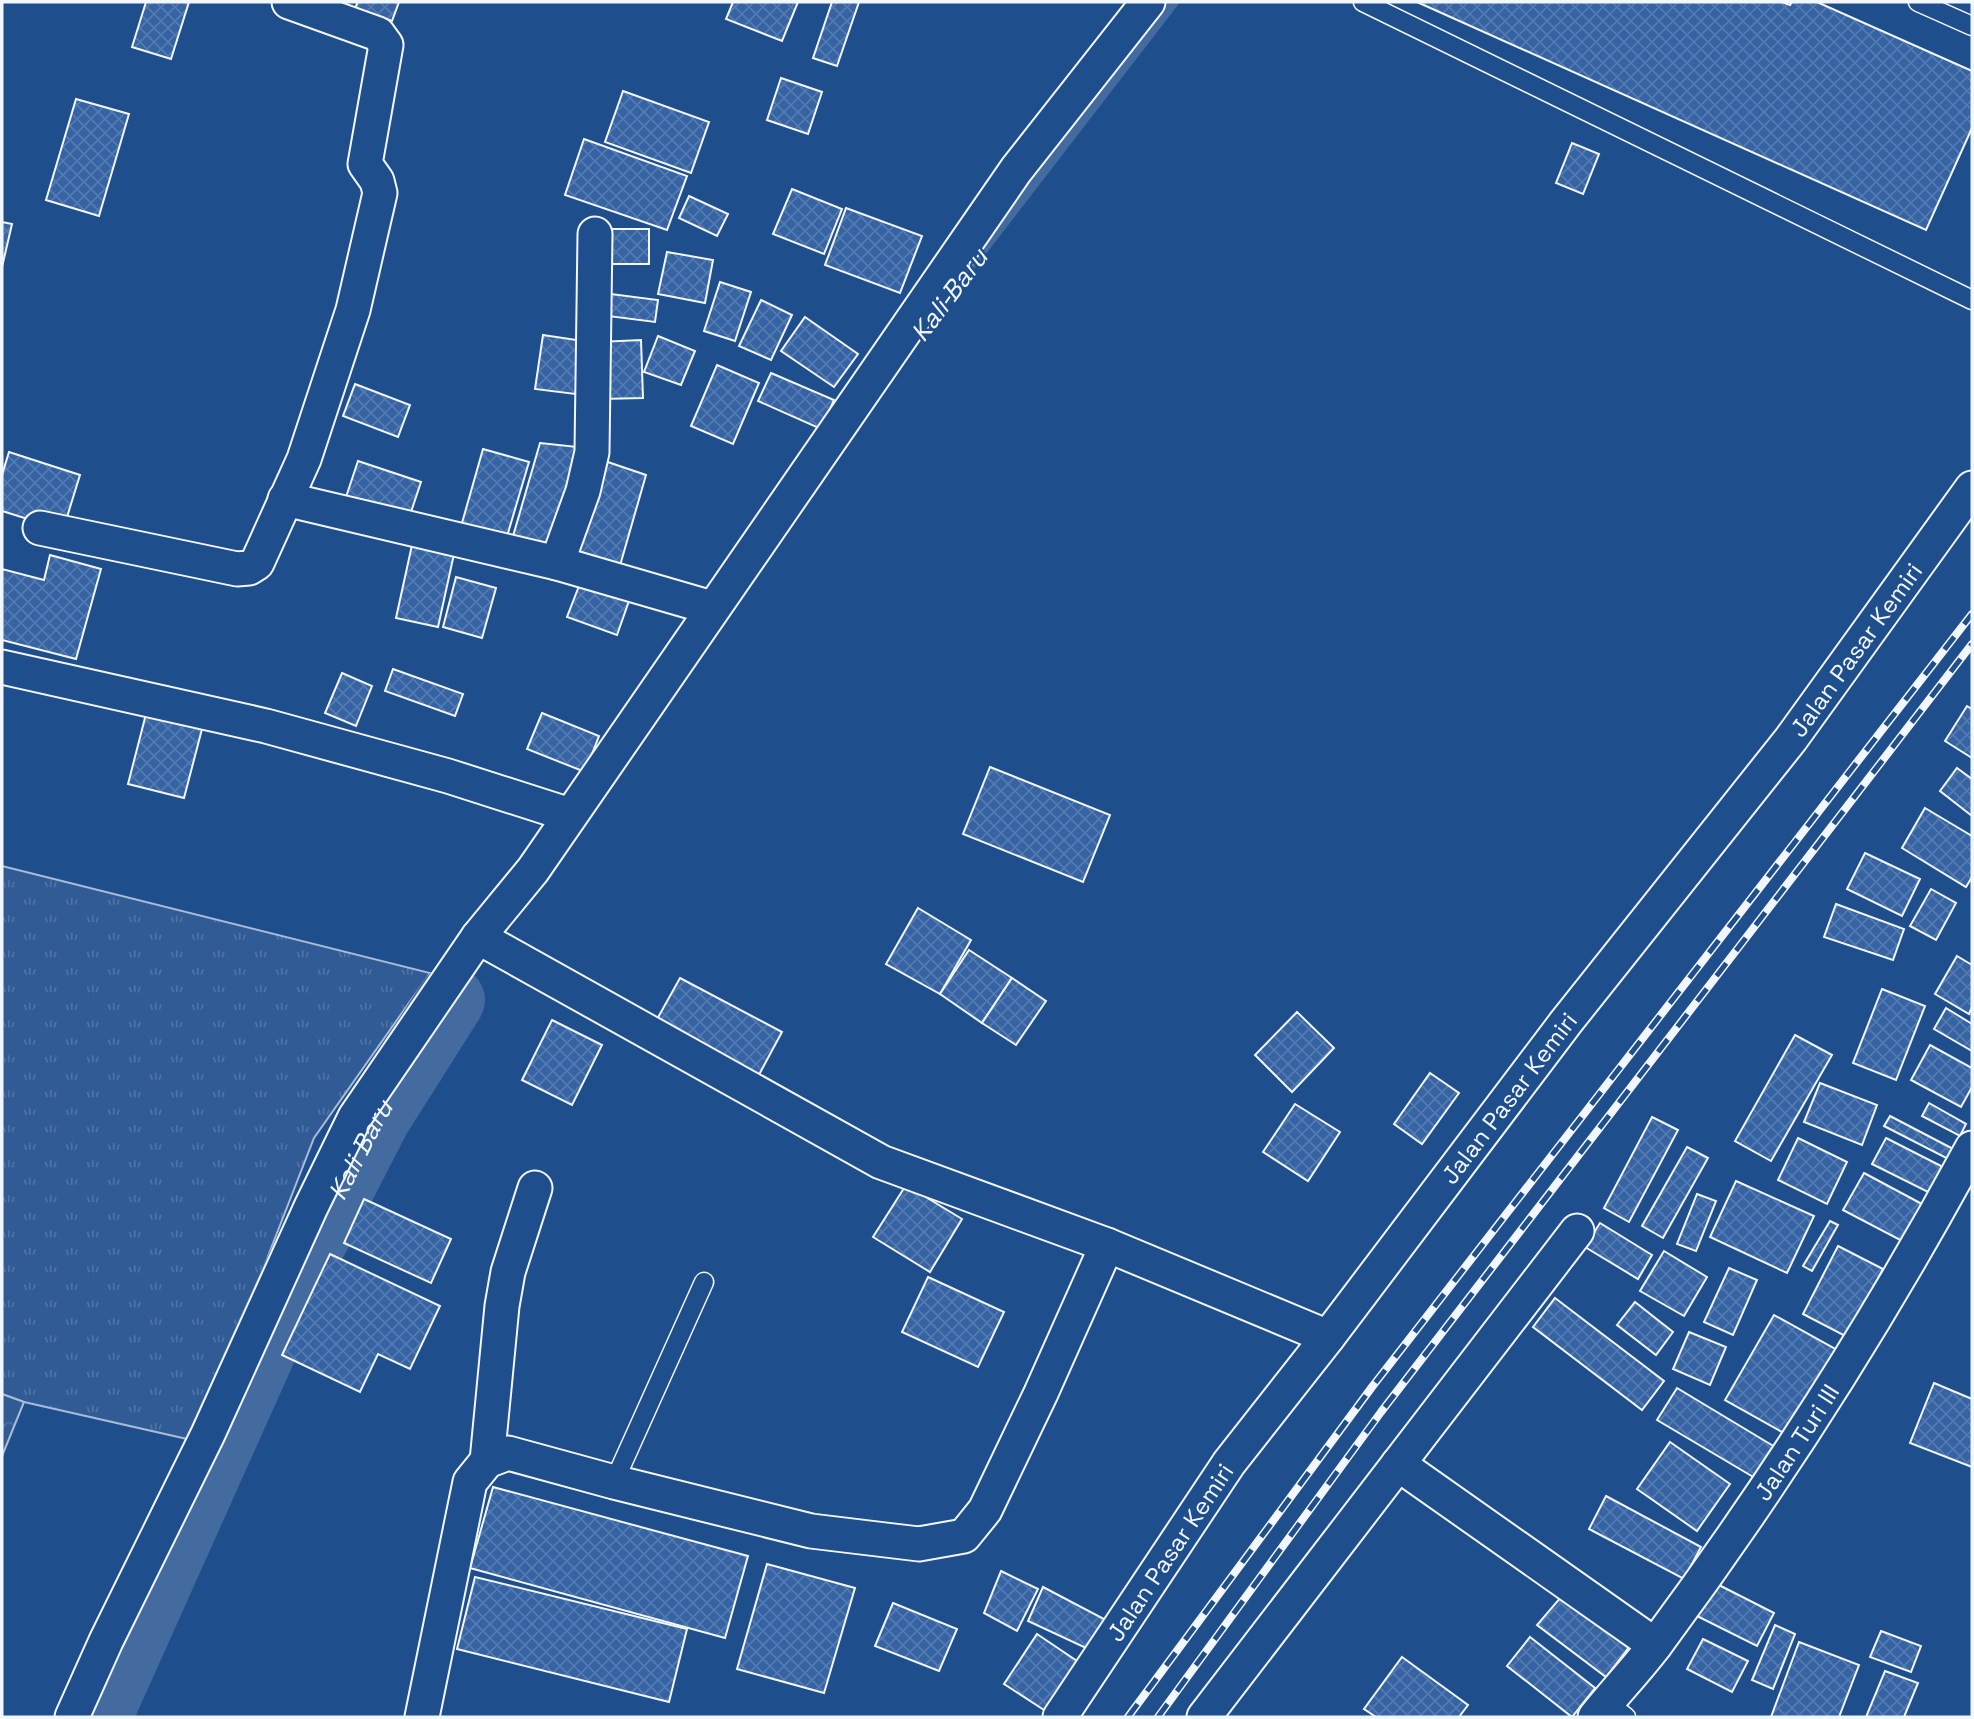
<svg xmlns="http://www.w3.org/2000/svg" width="1974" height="1719" viewBox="0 0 1974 1719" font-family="'Space Grotesk',sans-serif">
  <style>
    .grass { fill: url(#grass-tufts); stroke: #a8bbd7; stroke-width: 2 }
    .forest { fill: url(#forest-crowns); stroke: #a8bbd7; stroke-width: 2 }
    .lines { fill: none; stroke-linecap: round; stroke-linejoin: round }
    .stream { stroke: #446ba0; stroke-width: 10 }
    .river { stroke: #446ba0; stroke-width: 68 }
    .building { fill: url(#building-cross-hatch); stroke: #f2f6ff; stroke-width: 2 }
    .lane-casing { stroke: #f2f6ff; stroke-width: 21 }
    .street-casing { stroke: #f2f6ff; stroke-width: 37 }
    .lane { stroke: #1f4e8c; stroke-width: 18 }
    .street { stroke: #1f4e8c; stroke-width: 33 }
    .rail-casing { stroke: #f2f6ff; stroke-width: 8 }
    .rail { stroke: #1f4e8c; stroke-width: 5; stroke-dasharray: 16; stroke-linecap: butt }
    .labels { text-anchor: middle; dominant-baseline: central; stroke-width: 5; stroke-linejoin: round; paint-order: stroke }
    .street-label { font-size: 24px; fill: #f2f6ff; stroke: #1f4e8c }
    .water-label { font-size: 26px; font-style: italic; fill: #f2f6ff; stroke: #1f4e8c }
  </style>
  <defs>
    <pattern id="grass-tufts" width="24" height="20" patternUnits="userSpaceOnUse" patternTransform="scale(1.75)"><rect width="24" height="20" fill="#305b95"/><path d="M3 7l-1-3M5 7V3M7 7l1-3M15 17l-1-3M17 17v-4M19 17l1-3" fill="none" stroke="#4e73a5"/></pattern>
    <pattern id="forest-crowns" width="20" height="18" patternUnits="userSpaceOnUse" patternTransform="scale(1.75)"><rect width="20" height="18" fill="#305b95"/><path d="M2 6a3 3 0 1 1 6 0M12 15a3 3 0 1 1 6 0" fill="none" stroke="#4e73a5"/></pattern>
    <pattern id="building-cross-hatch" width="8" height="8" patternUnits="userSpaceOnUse" patternTransform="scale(1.75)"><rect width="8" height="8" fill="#3563a3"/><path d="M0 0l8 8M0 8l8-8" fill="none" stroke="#537ab1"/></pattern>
  </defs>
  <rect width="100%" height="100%" fill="#1f4e8c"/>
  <path class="grass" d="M2,866L430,973L314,1138L196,1441L24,1402L2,1394Z"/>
  <path class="forest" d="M2,1394L24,1402L2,1456Z"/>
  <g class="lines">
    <path class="stream" d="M958,282L1174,2"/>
    <path class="river" id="s1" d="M98,1717L296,1275L377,1117L451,1000"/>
  </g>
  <g class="building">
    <path d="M146,2H189L171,59L132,47Z"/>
    <path d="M358,2H399L392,21L355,8Z"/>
    <path d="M733,2H798L782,41L726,19Z"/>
    <path d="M832,2H859L837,66L813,58Z"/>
    <path d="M1417,2H1782L1790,5L1792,2H1817L1972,71V128L1926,230Z"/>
    <path d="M781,78L822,92L808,134L767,120Z"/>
    <path d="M623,91L709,122L691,173L605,142Z"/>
    <path d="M76,99L129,114L99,216L46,200Z"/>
    <path d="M584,139L687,176L667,230L565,195Z"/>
    <path d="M1572,143L1599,154L1583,194L1556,183Z"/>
    <path d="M792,189L842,209L824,254L773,234Z"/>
    <path d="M689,196L728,214L717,236L679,218Z"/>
    <path d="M846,208L922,236L900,293L825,265Z"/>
    <path d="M2,222L12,224L2,267Z"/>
    <rect x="602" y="229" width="47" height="35"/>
    <path d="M667,252L713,260L705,303L658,294Z"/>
    <path d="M720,282L751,292L735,341L704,331Z"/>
    <path d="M603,293L658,300L655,322L600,315Z"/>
    <path d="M761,300L792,315L771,360L739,346Z"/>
    <path d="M805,317L858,354L834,387L781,351Z"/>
    <path d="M543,335L590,342L583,395L535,389Z"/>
    <path d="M658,336L695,351L681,385L644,372Z"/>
    <path d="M641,340L643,398L600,399L599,342Z"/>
    <path d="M717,365L759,383L733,444L691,426Z"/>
    <path d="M771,373L834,400L821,429L758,401Z"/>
    <path d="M355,384L410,405L398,437L343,416Z"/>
    <path d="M540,443L587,448L555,562L509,550Z"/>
    <path d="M483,449L529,462L503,550L458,537Z"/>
    <path d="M9,452L80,475L63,530L2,511V475Z"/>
    <path d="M596,458L646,475L617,576L566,561Z"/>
    <path d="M358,461L421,482L406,527L343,506Z"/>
    <path d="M412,545L454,554L438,627L396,618Z"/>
    <path d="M50,555L101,569L76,659L2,640V569L44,580Z"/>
    <path d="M456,577L496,588L482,638L443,627Z"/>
    <path d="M581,581L630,598L617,635L567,617Z"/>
    <path d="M393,669L463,694L455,716L385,691Z"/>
    <path d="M342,673L372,686L356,726L325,713Z"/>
    <path d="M1967,706L1972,709V758L1945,741Z"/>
    <path d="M542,713L599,736L585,772L527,749Z"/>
    <path d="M146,714L202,729L184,798L128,784Z"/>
    <path d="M990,767L1110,815L1083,882L963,834Z"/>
    <path d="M1957,768L1972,779V816L1940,791Z"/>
    <path d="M1925,808L1972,836V877L1966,887L1902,848Z"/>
    <path d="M1865,853L1920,879L1902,916L1847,889Z"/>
    <path d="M1931,889L1956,903L1936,940L1910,926Z"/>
    <path d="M1836,904L1904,929L1893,960L1824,937Z"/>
    <path d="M918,908L971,940L940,994L886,964Z"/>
    <path d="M969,950L1012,978L982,1023L940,994Z"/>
    <path d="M1957,956L1972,965V1007L1969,1014L1935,994Z"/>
    <path d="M680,978L782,1032L754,1084L651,1030Z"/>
    <path d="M1012,978L1046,1001L1016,1045L982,1023Z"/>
    <path d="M1882,989L1925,1006L1896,1080L1853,1063Z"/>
    <path d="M1946,1008L1972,1024V1051L1934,1029Z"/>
    <path d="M1297,1012L1334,1048L1292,1092L1255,1055Z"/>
    <path d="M552,1020L602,1045L572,1105L522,1080Z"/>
    <path d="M1795,1035L1832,1055L1771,1161L1735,1141Z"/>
    <path d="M1930,1045L1972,1068V1087L1961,1107L1911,1080Z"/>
    <path d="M1430,1073L1459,1093L1422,1144L1394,1124Z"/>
    <path d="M1820,1083L1877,1105L1862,1145L1804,1122Z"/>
    <path d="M1929,1103L1966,1124L1960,1136L1922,1116Z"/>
    <path d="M1295,1104L1340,1132L1308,1181L1263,1152Z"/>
    <path d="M1890,1116L1959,1152L1954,1162L1884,1126Z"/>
    <path d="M1652,1117L1678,1130L1629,1222L1604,1208Z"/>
    <path d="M1798,1138L1847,1162L1827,1204L1778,1180Z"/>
    <path d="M1886,1138L1943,1167L1930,1193L1872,1164Z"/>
    <path d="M1687,1147L1708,1158L1663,1238L1642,1226Z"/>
    <path d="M1864,1173L1922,1204L1902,1241L1843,1210Z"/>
    <path d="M1736,1181L1814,1216L1787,1273L1710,1237Z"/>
    <path d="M906,1185L962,1219L930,1272L873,1237Z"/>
    <path d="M1697,1194L1716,1201L1696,1251L1677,1244Z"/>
    <path d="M364,1199L451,1239L431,1283L344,1243Z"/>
    <path d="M1830,1221L1838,1225L1812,1271L1803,1266Z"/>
    <path d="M1600,1223L1652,1255L1638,1279L1585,1247Z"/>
    <path d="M1838,1246L1883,1269L1847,1337L1803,1314Z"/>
    <path d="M1664,1251L1707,1277L1684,1316L1640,1291Z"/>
    <path d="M330,1254L440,1306L410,1369L378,1354L360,1392L282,1355Z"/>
    <path d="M1729,1268L1757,1280L1733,1335L1704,1322Z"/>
    <path d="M928,1277L1004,1312L978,1367L902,1332Z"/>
    <path d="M1555,1298L1664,1381L1642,1410L1533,1327Z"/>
    <path d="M1635,1302L1673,1332L1656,1355L1617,1325Z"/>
    <path d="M1774,1315L1837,1350L1789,1436L1725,1400Z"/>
    <path d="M1689,1332L1726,1347L1710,1385L1673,1369Z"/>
    <path d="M1934,1383L1972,1399V1467L1910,1443Z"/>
    <path d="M1677,1388L1775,1447L1755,1478L1657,1420Z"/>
    <path d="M1670,1442L1730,1484L1697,1531L1637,1489Z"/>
    <path d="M493,1487L748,1556L725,1638L470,1568Z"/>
    <path d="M1606,1496L1701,1547L1684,1579L1589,1529Z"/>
    <path d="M767,1564L855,1588L824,1693L737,1669Z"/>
    <path d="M1001,1571L1038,1589L1017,1631L984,1613Z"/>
    <path d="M475,1577L687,1629L669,1702L457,1649Z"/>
    <path d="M1711,1581L1774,1613L1757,1646L1693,1614Z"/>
    <path d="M1043,1587L1106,1620L1086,1648L1028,1621Z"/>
    <path d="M1567,1590L1637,1637L1606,1677L1537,1625Z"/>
    <path d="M893,1603L957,1629L939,1671L875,1646Z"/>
    <path d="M1775,1625L1795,1634L1773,1689L1752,1680Z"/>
    <path d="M1881,1631L1921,1646L1911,1672L1870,1657Z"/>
    <path d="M1037,1634L1077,1661L1044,1710L1004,1684Z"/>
    <path d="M1530,1637L1595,1688L1572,1717L1507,1666Z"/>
    <path d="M1703,1639L1748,1661L1732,1692L1687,1669Z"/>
    <path d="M1799,1642L1859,1665L1839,1717H1771Z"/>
    <path d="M1402,1657L1468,1705L1459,1717H1376L1364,1709Z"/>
    <path d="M1885,1671L1918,1683L1904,1717H1866Z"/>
  </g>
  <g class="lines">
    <defs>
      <g id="lane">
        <path d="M1363,2L1972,300"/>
        <path d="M1918,2L1972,26"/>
        <path d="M614,1482L704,1282"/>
        <path d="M1607,1702L1626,1717"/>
      </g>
      <g id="street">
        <path d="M285,499L557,563L712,608"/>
        <path d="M40,528L237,569L249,568L257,563L304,459L353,310L380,193L377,181L365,164L386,45L378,34L289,2"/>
        <path d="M557,563L583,491L592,452L595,234"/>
        <path d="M2,667L266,726L448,776L570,815"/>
        <path d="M478,937L881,1162L1107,1245L1328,1337"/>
        <path d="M487,1461L502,1306L508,1272L535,1188"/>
        <path d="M1398,1464L1655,1645"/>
        <path d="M72,1717L106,1641L208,1434L311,1207L355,1117L478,937L533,870L1016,170L1148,2"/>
        <path d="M422,1717L470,1482L487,1461L508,1453L614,1482L811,1531L919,1544L964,1536L985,1510L1041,1393L1107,1245"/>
        <path id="s2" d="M1060,1717L1229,1463L1328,1337L1566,1022L1791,739L1972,488"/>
        <path d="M1204,1717L1577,1231"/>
        <path id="s3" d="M1595,1717C1615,1692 1637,1669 1656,1644C1773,1486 1879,1320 1972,1148"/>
      </g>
    </defs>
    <use href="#lane" class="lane-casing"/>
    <use href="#street" class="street-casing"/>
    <use href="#lane" class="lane"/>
    <use href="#street" class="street"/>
    <defs>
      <g id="rail">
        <path d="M1128,1717L1372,1387L1972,614"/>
        <path d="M1158,1717L1381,1412L1972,644"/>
      </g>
    </defs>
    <use href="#rail" class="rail-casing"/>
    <use href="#rail" class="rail"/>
  </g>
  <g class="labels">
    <g class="street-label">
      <text stroke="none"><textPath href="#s2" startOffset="1332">Jalan Pasar Kemiri</textPath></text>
      <text stroke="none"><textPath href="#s2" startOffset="765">Jalan Pasar Kemiri</textPath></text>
      <text stroke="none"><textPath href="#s3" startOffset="341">Jalan Turi III</textPath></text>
      <text stroke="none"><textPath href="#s2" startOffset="198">Jalan Pasar Kemiri</textPath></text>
    </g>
    <g class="water-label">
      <text transform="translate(949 295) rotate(-53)">Kali Baru</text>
      <text stroke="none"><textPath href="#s1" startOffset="625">Kali Baru</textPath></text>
    </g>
  </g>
  <rect width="1974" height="1719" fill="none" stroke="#f2f6ff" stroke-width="7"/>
</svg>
